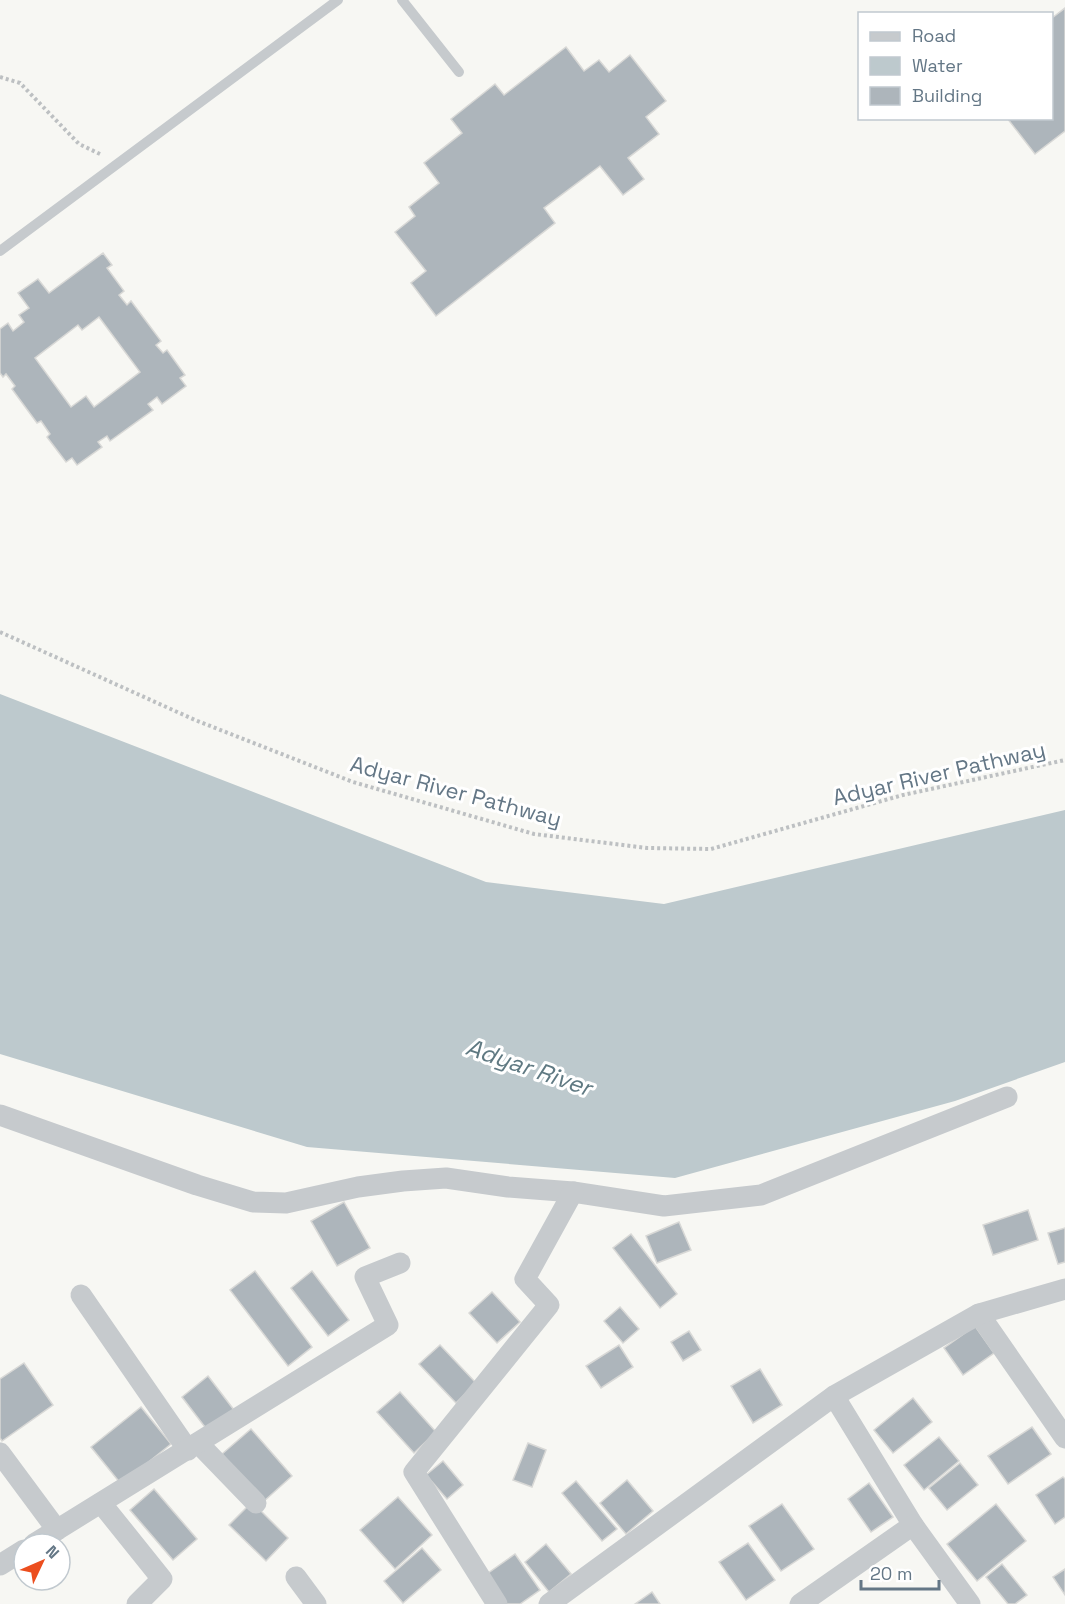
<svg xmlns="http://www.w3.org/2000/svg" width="1065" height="1604" viewBox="0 0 1065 1604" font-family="'Space Grotesk',sans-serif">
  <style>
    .water { fill: #bdc9cd }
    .building { fill: #adb5bb; stroke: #d8d8d6; stroke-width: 1.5; fill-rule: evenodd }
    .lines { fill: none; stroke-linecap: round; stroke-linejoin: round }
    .path { stroke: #bdc0c2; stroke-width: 4; stroke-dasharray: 3 3; stroke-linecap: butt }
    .service { stroke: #c6cacd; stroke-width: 10 }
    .minor { stroke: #c6cacd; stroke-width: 21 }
    .labels { text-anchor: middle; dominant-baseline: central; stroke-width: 6; stroke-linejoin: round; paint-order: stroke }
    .street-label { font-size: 22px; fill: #647786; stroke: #fff }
    .water-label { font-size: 24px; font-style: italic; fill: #5f7982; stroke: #fff }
  </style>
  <rect width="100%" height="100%" fill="#f7f7f3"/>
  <path class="water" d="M0,694L486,882L664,904L1065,810V1062L955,1101L675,1178L307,1147L0,1054Z"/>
  <g class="building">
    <path d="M1065,8V131L1035,154L1007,118H1052V18Z"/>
    <path d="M566,47L584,71L599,60L609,72L630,55L666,101L646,117L659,134L628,158L644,179L623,195L600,166L544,208L555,223L436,316L411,283L426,271L395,232L415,216L409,207L439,183L424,163L462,133L451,119L495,84L504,95Z"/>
    <path d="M103,253L112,265L107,268L124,291L119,295L127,305L131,301L161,341L156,345L163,353L167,350L185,375L180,378L186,386L162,404L157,397L148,404L153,410L110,441L107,436L98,442L102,447L77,465L72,458L66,462L47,437L50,434L41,421L37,423L12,389L15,386L6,374L3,377L0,373V329L8,323L13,331L24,322L19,315L29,308L18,293L38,279L49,293ZM99,317L140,372L94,407L86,396L71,407L35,358L78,325L82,330Z"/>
    <path d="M344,1202L370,1248L337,1266L311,1221Z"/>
    <path d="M1028,1210L1038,1240L993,1255L983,1225Z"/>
    <path d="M679,1222L691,1250L657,1263L646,1236Z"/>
    <path d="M1065,1228V1262L1058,1264L1048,1233Z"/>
    <path d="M631,1234L677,1294L660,1308L613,1248Z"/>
    <path d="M255,1271L312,1347L288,1366L230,1290Z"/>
    <path d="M312,1271L349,1320L328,1336L291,1288Z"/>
    <path d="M492,1292L520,1322L497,1343L469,1313Z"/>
    <path d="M620,1307L639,1329L623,1343L604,1321Z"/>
    <path d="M975,1326L994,1353L963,1375L944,1348Z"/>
    <path d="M689,1331L701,1350L683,1361L671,1342Z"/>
    <path d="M440,1345L476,1383L456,1403L419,1364Z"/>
    <path d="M619,1345L633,1367L601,1388L586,1366Z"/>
    <path d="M24,1363L53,1405L2,1441L0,1438V1379Z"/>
    <path d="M760,1369L782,1405L753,1423L731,1386Z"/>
    <path d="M208,1376L234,1410L208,1431L182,1397Z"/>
    <path d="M400,1392L436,1432L414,1453L377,1412Z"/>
    <path d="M913,1398L932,1422L893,1453L874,1430Z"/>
    <path d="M141,1407L171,1444L121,1484L91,1447Z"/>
    <path d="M1032,1427L1051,1454L1008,1484L988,1456Z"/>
    <path d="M251,1429L292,1476L263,1502L222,1454Z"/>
    <path d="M939,1437L959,1461L924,1490L904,1465Z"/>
    <path d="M528,1443L546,1450L532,1487L513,1480Z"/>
    <path d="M443,1461L463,1485L447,1499L426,1475Z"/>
    <path d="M960,1463L978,1485L947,1510L929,1488Z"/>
    <path d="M1063,1477L1065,1479V1517L1055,1524L1036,1495Z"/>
    <path d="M627,1480L653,1511L626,1534L600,1503Z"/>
    <path d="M576,1481L617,1529L602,1541L562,1493Z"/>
    <path d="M869,1483L893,1517L871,1532L848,1499Z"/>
    <path d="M154,1489L197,1539L173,1560L130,1510Z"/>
    <path d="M398,1497L432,1535L395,1569L360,1530Z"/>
    <path d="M252,1502L288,1538L266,1561L229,1525Z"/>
    <path d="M782,1504L814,1549L781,1571L749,1526Z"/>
    <path d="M996,1504L1026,1541L977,1581L947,1544Z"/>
    <path d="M748,1543L775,1580L746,1600L719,1562Z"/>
    <path d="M546,1544L571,1574L549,1592L525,1562Z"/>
    <path d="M422,1548L441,1570L403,1603L384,1581Z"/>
    <path d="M515,1554L540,1590L520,1604H504L484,1576Z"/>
    <path d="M1002,1564L1027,1595L1015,1604H1008L986,1577Z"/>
    <path d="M1065,1569V1595L1053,1577Z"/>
    <path d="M652,1592L660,1604H635Z"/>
  </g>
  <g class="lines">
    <g class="path">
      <path d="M0,77L20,83L79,144L102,155"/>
      <path d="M0,632L195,720L353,782L534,834L647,848L711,849L903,795L1065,760"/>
    </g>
    <g class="service">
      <path d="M402,0L459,72"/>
      <path d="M0,251L338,0"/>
    </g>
    <g class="minor">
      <path d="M0,1115L197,1185L253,1202L286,1203L358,1187L403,1181L446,1178L508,1187L573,1192L664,1206L761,1195L1007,1097"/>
      <path d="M81,1295L188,1450"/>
      <path d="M979,1314L1065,1438"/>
      <path d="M834,1396L913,1525L970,1604"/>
      <path d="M198,1443L256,1503"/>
      <path d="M0,1453L57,1530"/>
      <path d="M101,1503L162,1579L137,1604"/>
      <path d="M34,1544L388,1325L365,1277L400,1263"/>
      <path d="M0,1565L24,1550"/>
      <path d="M296,1577L316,1604"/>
      <path d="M497,1604L414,1472L549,1305L525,1279L573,1192"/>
      <path d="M549,1604L834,1396L979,1314L1065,1289"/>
      <path d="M800,1604L913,1525"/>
    </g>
  </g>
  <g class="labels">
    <g class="street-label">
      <text transform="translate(939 773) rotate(-13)">Adyar River Pathway</text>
      <text transform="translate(456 791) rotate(15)">Adyar River Pathway</text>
    </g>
    <g class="water-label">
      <text transform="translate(529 1067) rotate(19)">Adyar River</text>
    </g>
  </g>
  <rect x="858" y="12" width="195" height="108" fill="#ffffff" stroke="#c1c9cf" stroke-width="1.5"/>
  <rect x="870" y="32" width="30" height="9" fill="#c6cacd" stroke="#c1c9cf" stroke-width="1.5"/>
  <text x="912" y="42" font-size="18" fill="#647786">Road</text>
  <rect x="870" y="57" width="30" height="18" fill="#bdc9cd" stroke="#c1c9cf" stroke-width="1.5"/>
  <text x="912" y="72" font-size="18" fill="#647786">Water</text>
  <rect x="870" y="87" width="30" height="18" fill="#adb5bb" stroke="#c1c9cf" stroke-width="1.5"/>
  <text x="912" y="102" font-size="18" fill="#647786">Building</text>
  <g transform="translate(42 1562) rotate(46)"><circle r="28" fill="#ffffff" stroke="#c1c9cf" stroke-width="1.5"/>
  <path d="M0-4.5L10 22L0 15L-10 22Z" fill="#ec4e1e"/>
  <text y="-9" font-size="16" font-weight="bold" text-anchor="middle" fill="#647786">N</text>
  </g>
  <path d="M861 1580v9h78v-9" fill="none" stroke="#647786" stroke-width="3"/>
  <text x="870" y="1580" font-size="18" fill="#647786" stroke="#ffffff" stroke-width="4.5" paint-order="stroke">20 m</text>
</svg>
